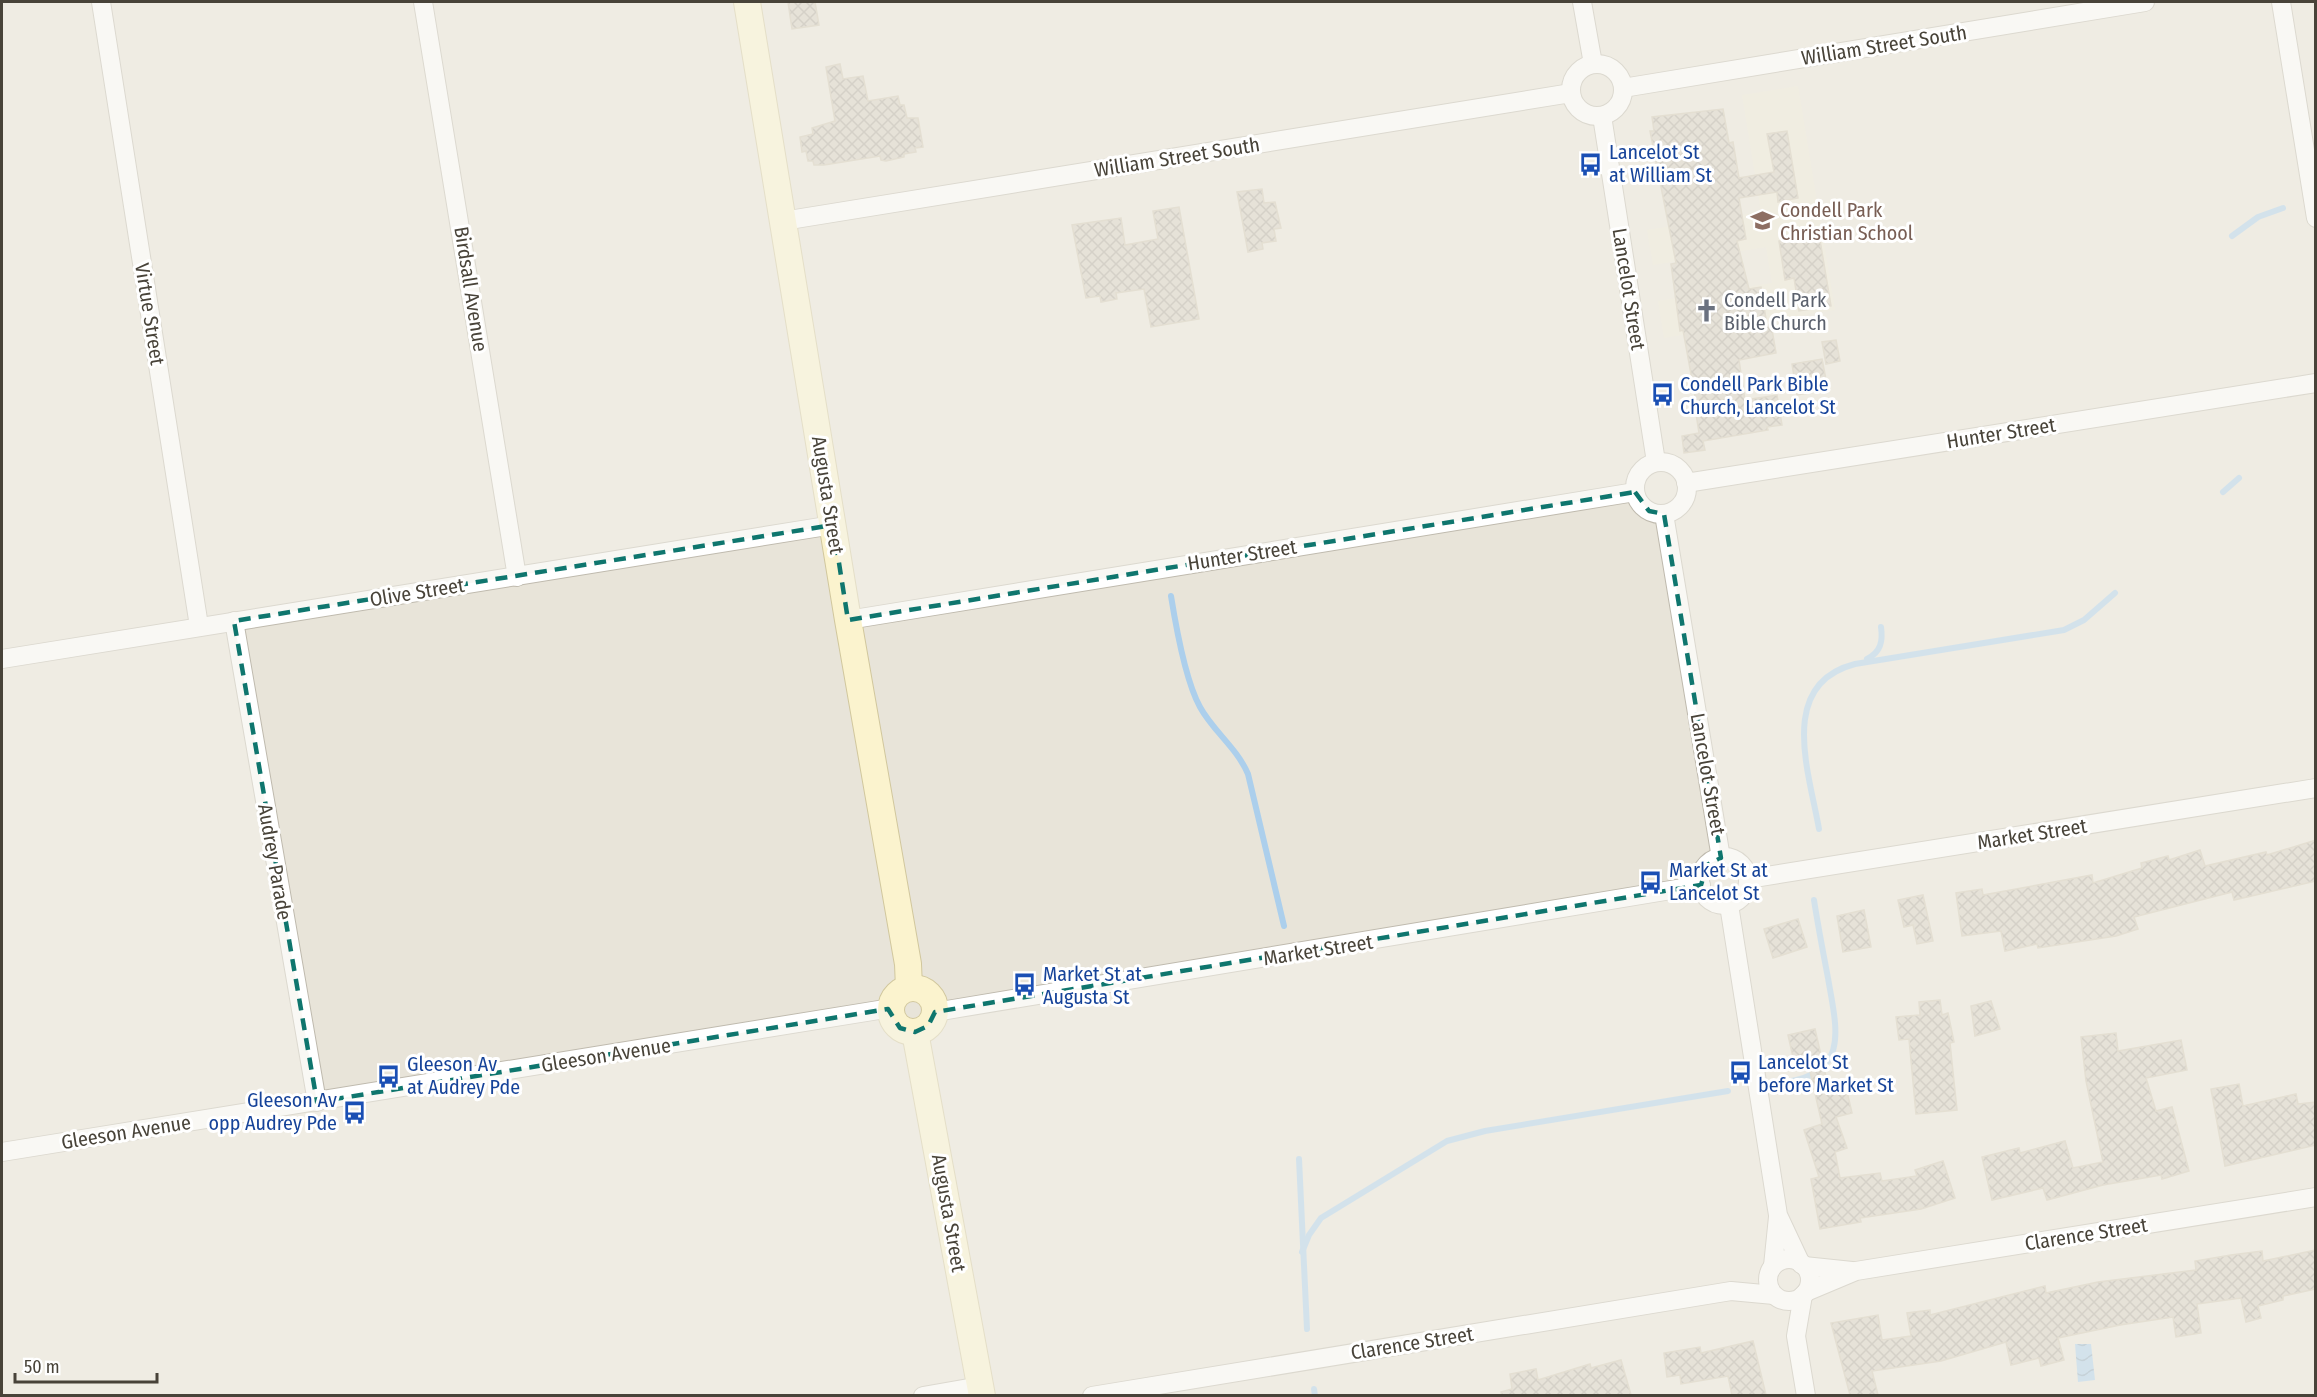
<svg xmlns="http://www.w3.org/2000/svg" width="2317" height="1397" viewBox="0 0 2317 1397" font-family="'Fira Sans Condensed',sans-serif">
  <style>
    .residential { fill: #e8e4d9 }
    .education { fill: #ece7d6 }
    .water { fill: url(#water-waves) }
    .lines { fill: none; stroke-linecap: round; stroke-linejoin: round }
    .stream { stroke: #accfec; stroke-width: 6 }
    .building { fill: url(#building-cross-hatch); stroke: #d0c7b4; stroke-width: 1.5 }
    .street-casing { stroke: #bfbaae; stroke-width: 20 }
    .secondary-casing { stroke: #d1c79d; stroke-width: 28 }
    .street { stroke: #fff; stroke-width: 18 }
    .secondary { stroke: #fbf3ce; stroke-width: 26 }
    .marked { fill: none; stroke: #0f766e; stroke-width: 4.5; stroke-dasharray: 12 8; stroke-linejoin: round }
    .labels { text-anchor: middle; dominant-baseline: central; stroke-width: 6; stroke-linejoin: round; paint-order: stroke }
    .street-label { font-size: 20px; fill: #484339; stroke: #fff }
    .transit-label { font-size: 20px; fill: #164399; stroke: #fff; text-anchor: start }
    .education-label { font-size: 20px; fill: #785e54; stroke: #fff; text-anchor: start }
    .worship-label { font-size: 20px; fill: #5b616d; stroke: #fff; text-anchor: start }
  </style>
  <defs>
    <pattern id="water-waves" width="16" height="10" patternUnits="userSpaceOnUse" patternTransform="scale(1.5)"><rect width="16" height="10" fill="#accfec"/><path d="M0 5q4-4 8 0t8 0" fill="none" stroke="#8eaac0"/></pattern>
    <pattern id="building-cross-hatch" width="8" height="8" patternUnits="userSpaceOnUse" patternTransform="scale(1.5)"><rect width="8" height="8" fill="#d5cec1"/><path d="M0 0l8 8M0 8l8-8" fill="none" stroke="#afa99e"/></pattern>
  </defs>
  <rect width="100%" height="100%" fill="#f4f2eb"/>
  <rect class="residential" x="2" y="2" width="2313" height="1393"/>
  <path class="education" d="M1798,86L1835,310L1664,338L1658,301L1772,283L1766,247L1653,265L1647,230L1761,212L1742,95Z"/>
  <path class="water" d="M2075,1344H2091L2095,1380L2078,1382Z"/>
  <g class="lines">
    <g class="stream">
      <path d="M2232,236L2258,217L2283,208"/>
      <path d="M2223,492L2239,478"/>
      <path d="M1171,596C1176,627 1185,680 1200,707C1213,731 1237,748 1248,774L1284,926"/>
      <path d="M1867,659C1881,652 1883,641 1881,627"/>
      <path d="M1819,829C1809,772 1777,684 1855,664L2064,630L2084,620L2115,593"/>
      <path d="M1786,1082C1851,1073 1836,1026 1828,978C1823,952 1818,926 1814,900"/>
      <path d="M1299,1159L1307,1329"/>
      <path d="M1302,1252L1309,1235L1321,1218L1447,1141L1485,1131L1728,1091"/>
      <path d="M1314,1389L1315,1396"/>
    </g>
  </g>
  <g class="building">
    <path d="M788,2H815L819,25L792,29Z"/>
    <path d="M840,64L843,79L863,76L868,101L898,96L900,105H904L907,118H918L923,147L915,148L916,152L904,154V157L886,161L881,160L880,156L824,165H814L813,161H808L806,151L802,152L800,137L813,134L812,128L835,121L826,67Z"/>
    <path d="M1723,109L1729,143L1733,142L1739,178L1774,172L1767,134L1787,131L1798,198L1778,202L1777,192L1739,198L1746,239L1737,241L1749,289L1761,287L1767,325L1771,324L1776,353L1739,360L1745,400L1777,395L1782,425L1767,427L1768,430L1703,441L1705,450L1684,453L1682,436L1699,433L1695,407H1697L1683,330L1680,331L1671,264L1676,263L1650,131H1654L1652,117Z"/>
    <path d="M1262,189L1264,203L1275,202L1281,228L1274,229L1276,241L1262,243L1263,249L1248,252L1237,192Z"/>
    <path d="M1179,207L1199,319L1151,327L1144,289L1116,293L1117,299L1101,302L1100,296L1086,298L1072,225L1121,218L1125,245L1158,239L1153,211Z"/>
    <path d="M1819,234L1831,306L1799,311L1794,278L1785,280L1779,241Z"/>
    <path d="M1836,340L1840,361L1826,364L1822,342Z"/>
    <path d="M1822,359L1828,390L1797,395L1792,364Z"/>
    <path d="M2316,840V881L2234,900L2232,892L2134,917L2138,929L2116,936L2038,948L2037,944L2005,951L2001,931L1962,936L1956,893L1982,889L1983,895L2092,875L2093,883L2142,868L2141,863L2168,856L2169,860L2200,850L2205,866L2266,852L2267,855Z"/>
    <path d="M1923,895L1933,941L1917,944L1913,925L1904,927L1898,900Z"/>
    <path d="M1864,910L1871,947L1843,952L1837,916Z"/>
    <path d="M1798,919L1807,947L1773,958L1764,929Z"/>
    <path d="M1940,1000L1942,1015L1948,1013L1954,1042L1950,1043L1957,1110L1916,1114L1909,1039L1899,1040L1896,1017L1920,1015L1919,1002Z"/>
    <path d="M1991,1001L2000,1029L1975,1036L1971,1006Z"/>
    <path d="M1815,1029L1828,1086L1845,1083L1852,1113L1836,1117L1847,1148L1835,1152L1840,1178L1880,1173L1882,1181L1917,1176L1915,1170L1943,1161L1955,1198L1921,1209L1860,1218L1861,1222L1820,1229L1811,1179L1819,1177L1804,1130L1822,1124L1809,1067L1796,1070L1788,1035Z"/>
    <path d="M2116,1033L2118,1051L2181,1040L2187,1070L2146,1078L2156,1111L2172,1107L2189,1171L2162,1179L2161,1175L2103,1185L2047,1200L2043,1188L1992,1200L1982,1157L2019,1148L2020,1153L2065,1141L2073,1168L2103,1162L2086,1081L2081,1037Z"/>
    <path d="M2239,1084L2243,1106L2296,1094L2298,1104L2316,1102V1145L2225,1166L2211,1089Z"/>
    <path d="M2316,1250V1289L2283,1296V1300L2258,1306L2261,1318L2246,1322L2241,1298L2197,1304L2201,1333L2176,1337L2173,1317L2120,1325L2058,1338L2064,1360L2041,1366L2039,1358L2011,1365L2006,1342L1941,1361L1872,1371L1878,1395H1850L1831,1323L1878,1315L1882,1340L1911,1336L1907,1313L1930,1310V1315L2045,1286L2046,1293L2098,1282L2196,1270L2195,1261L2231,1255L2262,1251L2263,1261Z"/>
    <path d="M1753,1341L1766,1395H1732L1728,1376L1681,1384L1680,1375L1667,1377L1664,1353L1700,1347L1701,1353Z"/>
    <path d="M1621,1360L1631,1395H1502L1501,1392L1512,1389L1510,1374L1536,1369L1538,1380L1590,1364L1591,1368Z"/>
  </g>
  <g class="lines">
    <defs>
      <g id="street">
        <path d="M101,2L199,626"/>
        <path d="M423,2L517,577"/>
        <path d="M1582,2L1593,64"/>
        <path d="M2281,2L2316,218"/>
        <circle cx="1597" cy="90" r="26"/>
        <path d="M1623,88L2145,2"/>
        <path d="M1602,116L1656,462"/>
        <path d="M783,221L1571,93"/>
        <circle cx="1661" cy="488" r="26"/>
        <path d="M1686,483L2316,383"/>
        <path d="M1664,514L1721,858"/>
        <path d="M848,620L1635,492"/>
        <path d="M234,621L317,1102"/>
        <path d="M2,659L833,525"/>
        <circle cx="1724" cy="881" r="24"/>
        <path d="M1748,879L2316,788"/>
        <path d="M1729,905L1778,1215L1801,1264"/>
        <path d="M935,1012L1701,885"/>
        <path d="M2,1152L891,1008"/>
        <circle cx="1789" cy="1280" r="21"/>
        <path d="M1773,1266L1778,1217"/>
        <path d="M1804,1266L1852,1271"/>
        <path d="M1806,1292L1856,1271L2316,1197"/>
        <path d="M1803,1295L1796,1336L1806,1396"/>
        <path d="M923,1396L980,1386"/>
        <path d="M1092,1396L1731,1291L1774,1295"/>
      </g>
      <g id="secondary">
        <path d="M747,2L848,620L908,964L909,988"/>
        <circle cx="913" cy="1010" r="22"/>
        <path d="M915,1032L982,1396"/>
      </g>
    </defs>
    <use href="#street" class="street-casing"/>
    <use href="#secondary" class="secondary-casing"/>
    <use href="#street" class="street"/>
    <use href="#secondary" class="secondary"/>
  </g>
  <path d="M0 0H2317V1397H0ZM1635,492L1649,511L1664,514L1721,858L1707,865L1701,885L935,1012L928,1026L915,1032L900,1028L888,1009L317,1102L234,621L833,525L848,620Z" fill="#f4f2eb" fill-opacity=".55" fill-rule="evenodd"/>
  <path class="marked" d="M1635,492L1649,511L1664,514L1721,858L1707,865L1701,885L935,1012L928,1026L915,1032L900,1028L888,1009L317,1102L234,621L833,525L848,620Z"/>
  <defs>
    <symbol id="bus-bare" viewBox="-9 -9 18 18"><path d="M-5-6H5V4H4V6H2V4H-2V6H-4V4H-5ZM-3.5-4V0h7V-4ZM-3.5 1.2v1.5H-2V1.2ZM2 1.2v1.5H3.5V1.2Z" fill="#1a4fb4" stroke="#fff" stroke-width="2.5" paint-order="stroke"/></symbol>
    <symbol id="school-bare" viewBox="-9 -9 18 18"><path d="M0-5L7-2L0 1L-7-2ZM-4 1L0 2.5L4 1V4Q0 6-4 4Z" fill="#8d6e63" stroke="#fff" stroke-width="2.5" paint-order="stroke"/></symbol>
    <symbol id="church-bare" viewBox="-9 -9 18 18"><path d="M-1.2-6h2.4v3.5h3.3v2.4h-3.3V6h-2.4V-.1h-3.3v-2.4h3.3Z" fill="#6b7280" stroke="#fff" stroke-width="2.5" paint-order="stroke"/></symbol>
  </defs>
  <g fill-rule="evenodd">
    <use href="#bus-bare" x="1574" y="148" width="33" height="33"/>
    <use href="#school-bare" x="1746" y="204" width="33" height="33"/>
    <use href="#church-bare" x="1690" y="294" width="33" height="33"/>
    <use href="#bus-bare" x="1646" y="378" width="33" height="33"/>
    <use href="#bus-bare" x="1634" y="866" width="33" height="33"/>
    <use href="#bus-bare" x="1008" y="968" width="33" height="33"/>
    <use href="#bus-bare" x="1724" y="1056" width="33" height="33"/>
    <use href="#bus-bare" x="372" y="1060" width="33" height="33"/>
    <use href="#bus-bare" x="338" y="1096" width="33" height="33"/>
  </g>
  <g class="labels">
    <g class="street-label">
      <text transform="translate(1884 45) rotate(-9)">William Street South</text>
      <text transform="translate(1177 157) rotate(-9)">William Street South</text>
      <text transform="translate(471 289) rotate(81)">Birdsall Avenue</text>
      <text transform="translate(1629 289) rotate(81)">Lancelot Street</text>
      <text transform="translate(150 314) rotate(81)">Virtue Street</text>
      <text transform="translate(2001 433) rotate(-9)">Hunter Street</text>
      <text transform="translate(828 495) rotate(81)">Augusta Street</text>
      <text transform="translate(1242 555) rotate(-9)">Hunter Street</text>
      <text transform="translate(417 592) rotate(-9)">Olive Street</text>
      <text transform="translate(1708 774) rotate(80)">Lancelot Street</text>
      <text transform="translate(2032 834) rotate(-9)">Market Street</text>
      <text transform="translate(275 862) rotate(80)">Audrey Parade</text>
      <text transform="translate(1318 950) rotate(-9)">Market Street</text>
      <text transform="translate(606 1055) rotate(-9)">Gleeson Avenue</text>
      <text transform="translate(126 1132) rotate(-9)">Gleeson Avenue</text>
      <text transform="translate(949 1213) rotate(80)">Augusta Street</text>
      <text transform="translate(2086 1234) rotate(-9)">Clarence Street</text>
      <text transform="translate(1412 1343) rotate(-9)">Clarence Street</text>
    </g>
    <g class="transit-label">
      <text x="1609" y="152">Lancelot St<tspan x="1609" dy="23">at William St</tspan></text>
      <text x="1680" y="384">Condell Park Bible<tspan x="1680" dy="23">Church, Lancelot St</tspan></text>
      <text x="1669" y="870">Market St at<tspan x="1669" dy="23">Lancelot St</tspan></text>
      <text x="1043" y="974">Market St at<tspan x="1043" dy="23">Augusta St</tspan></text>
      <text x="1758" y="1062">Lancelot St<tspan x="1758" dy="23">before Market St</tspan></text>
      <text x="407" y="1064">Gleeson Av<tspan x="407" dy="23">at Audrey Pde</tspan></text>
      <text x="337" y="1100" text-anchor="end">Gleeson Av<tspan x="337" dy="23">opp Audrey Pde</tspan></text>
    </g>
    <g class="education-label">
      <text x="1780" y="210">Condell Park<tspan x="1780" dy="23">Christian School</tspan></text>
    </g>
    <g class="worship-label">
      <text x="1724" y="300">Condell Park<tspan x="1724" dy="23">Bible Church</tspan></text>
    </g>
  </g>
  <rect width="2317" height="1397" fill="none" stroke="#484339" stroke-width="6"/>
  <path d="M15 1373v9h142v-9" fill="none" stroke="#484339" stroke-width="3"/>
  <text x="24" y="1373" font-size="18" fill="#484339" stroke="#ffffff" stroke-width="4.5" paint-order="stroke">50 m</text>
</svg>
